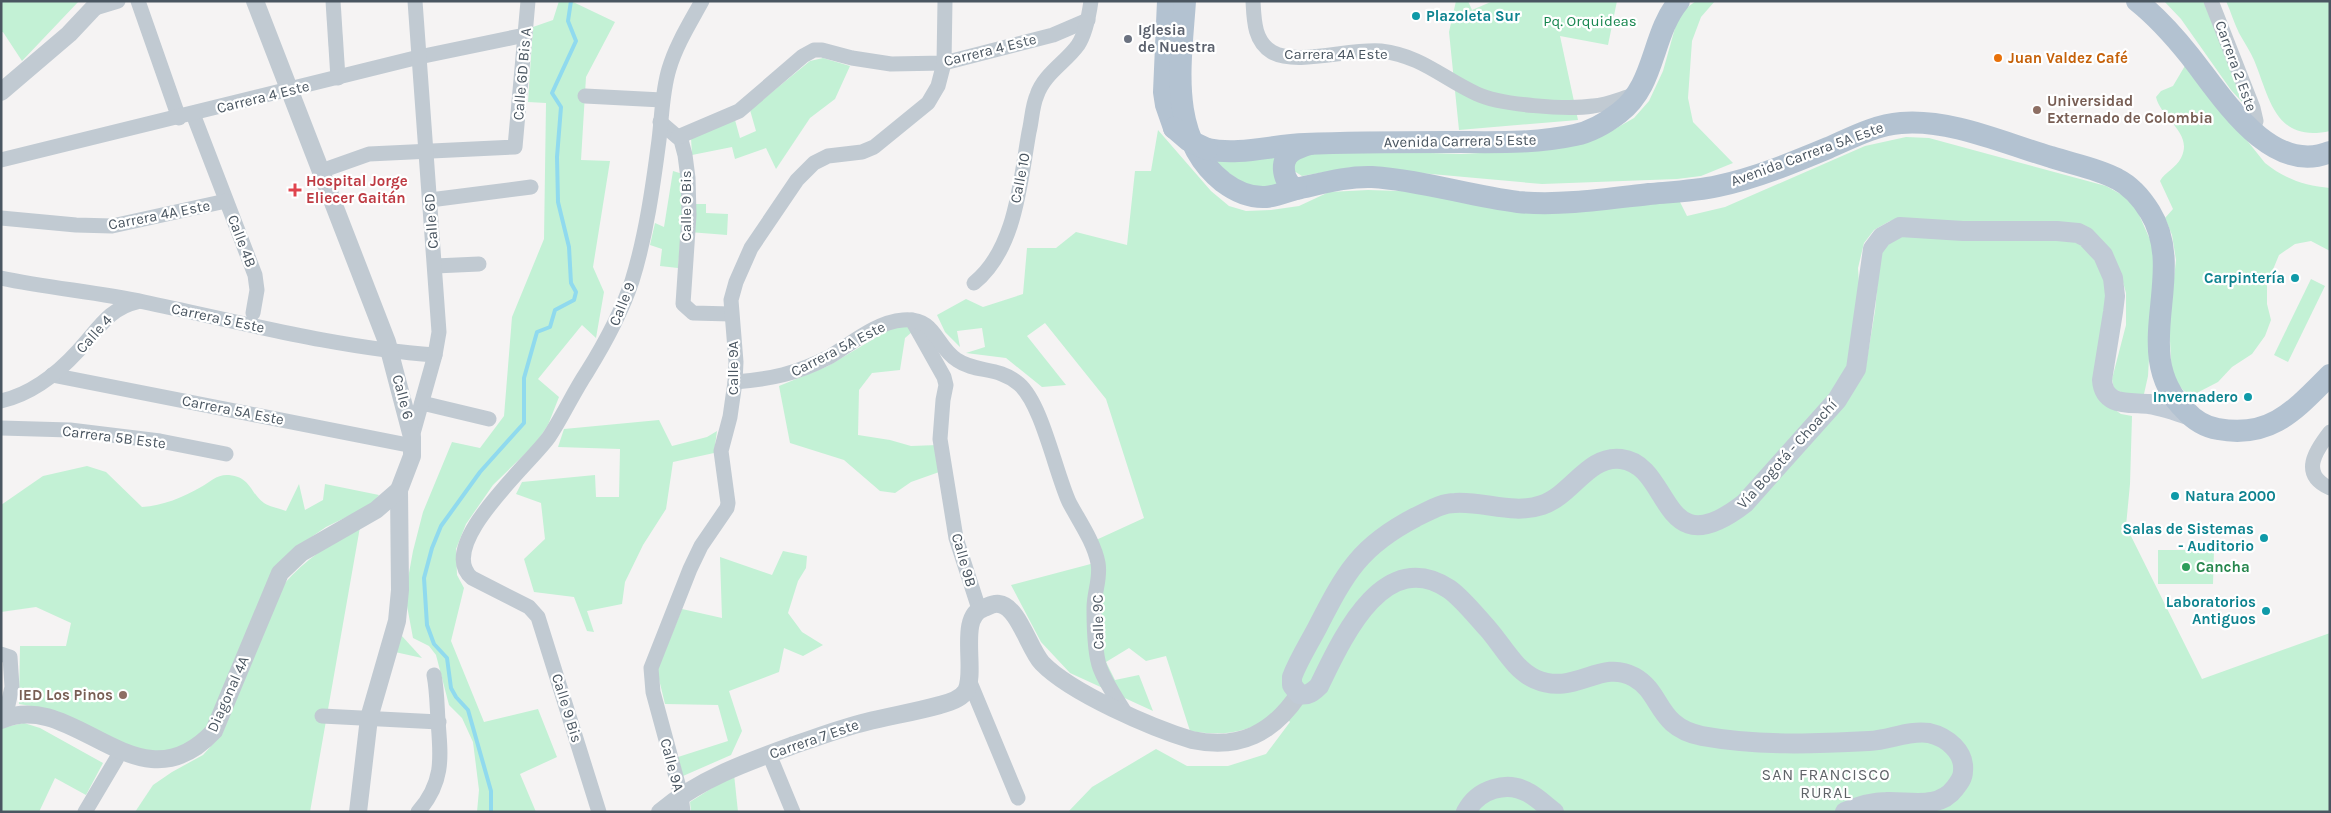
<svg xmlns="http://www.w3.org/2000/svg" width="2331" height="813" viewBox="0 0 2331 813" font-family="Karla,sans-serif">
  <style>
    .green { fill: #c3f1d5 }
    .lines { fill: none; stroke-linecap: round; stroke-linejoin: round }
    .stream { stroke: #90daee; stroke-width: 4 }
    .minor { stroke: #c1cad2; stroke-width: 15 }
    .tertiary { stroke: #c1cad2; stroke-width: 18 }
    .secondary { stroke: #c1cbd6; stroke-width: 20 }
    .primary { stroke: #b3c2d1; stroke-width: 22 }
    .primary-bridge { stroke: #b3c2d1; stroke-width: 22 }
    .culture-dot { fill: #0f9aa8; stroke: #fff; stroke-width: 2 }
    .worship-dot { fill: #6b7280; stroke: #fff; stroke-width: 2 }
    .food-dot { fill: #e8710a; stroke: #fff; stroke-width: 2 }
    .education-dot { fill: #8d6e63; stroke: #fff; stroke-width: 2 }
    .health-dot { fill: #e0444e; stroke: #fff; stroke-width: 2 }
    .leisure-dot { fill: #2e9e5b; stroke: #fff; stroke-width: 2 }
    .labels { text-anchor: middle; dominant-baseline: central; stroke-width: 4.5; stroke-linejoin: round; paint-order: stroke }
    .culture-label { font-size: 15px; font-weight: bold; fill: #0d838f; stroke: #fff; text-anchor: end }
    .park-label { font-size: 15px; fill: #17864f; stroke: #fff }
    .worship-label { font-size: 15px; font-weight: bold; fill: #5b616d; stroke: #fff; text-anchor: start }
    .street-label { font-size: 15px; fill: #4a5661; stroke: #fff }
    .food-label { font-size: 15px; font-weight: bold; fill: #c56008; stroke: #fff; text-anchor: start }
    .education-label { font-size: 15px; font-weight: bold; fill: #785e54; stroke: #fff; text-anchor: start }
    .health-label { font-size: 15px; font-weight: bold; fill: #be3a42; stroke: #fff; text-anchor: start }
    .leisure-label { font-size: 15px; font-weight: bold; fill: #27864d; stroke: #fff; text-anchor: start }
    .neighbourhood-label { font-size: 16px; letter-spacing: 1px; fill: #5f6368; stroke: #fff }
  </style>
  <rect width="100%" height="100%" fill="#f5f3f3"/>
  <g class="green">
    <path d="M1,1H79L22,61L3,32H1Z"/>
    <path d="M559,1H571L615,22L586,77L581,160L610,161L593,267L604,292L596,338L582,325L538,379L559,397L548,425L536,443L493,485L466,524L456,549L457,575L464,588L451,641L484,722L538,709L557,757L520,774L536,812H477L479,790L473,742L462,718L449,705L436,655L429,646L413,638L405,595L413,551L423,512L452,442L480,448L504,416L512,317L544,239L546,103L528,102L533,27L553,20Z"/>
    <path d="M1456,1H1468L1472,10L1493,1H1617L1608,45L1560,36L1578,120L1459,130L1449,32Z"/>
    <path d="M1696,1H1715L1701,17L1692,41L1688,98L1693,122L1733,163L1701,176L1677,179L1542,184L1353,167L1302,176L1294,171L1291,159L1298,154L1369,151L1461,154L1552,149L1613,130L1634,118L1649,101L1663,71L1677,21L1685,9Z"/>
    <path d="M2164,1H2203L2208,10L2244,104L2231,90L2181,19Z"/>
    <path d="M2226,1H2330V131C2275,143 2270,99 2254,60C2250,51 2244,42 2239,33C2234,23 2231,12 2226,1Z"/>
    <path d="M823,58L850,66L835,99L810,118L776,169L766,148L735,159L732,147L692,155L691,138L735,120L740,138L756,131L750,110L810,61Z"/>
    <path d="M2186,64L2265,163C2285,179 2305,186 2330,188V251L2311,241L2295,244L2279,255L2267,284V304L2271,320L2265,336L2252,354L2232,367L2218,382L2189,397L2172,377L2169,323L2176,260L2172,235L2165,218L2173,209L2160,181C2165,172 2176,168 2181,158C2194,133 2161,119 2156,97L2161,91L2173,86Z"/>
    <path d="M1158,130L1211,191L1229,206L1246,211L1271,210L1299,206L1329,192L1368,190L1679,200L1687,216L1725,207L1865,146L1906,137L1929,138L2106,186L2124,196L2137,210L2155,251L2148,376L2144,394L2138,399L2114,389L2112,379L2126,325V293L2120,271L2073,226L2034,221L1940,224L1911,219L1890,221L1874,230L1864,243L1858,268L1865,371L1875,311L1880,258L1884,244L1894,235H2070L2101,264L2107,288L2105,403L2121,414L2132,416L2130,484L2126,526L2202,679L2330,633V812H1068L1092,787L1156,749L1187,766H1228L1266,754L1290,722L1281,711C1249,732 1227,737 1190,731L1166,656L1146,661L1129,648L1106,662L1115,680L1139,675L1153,711L1070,673L1041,642L1011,585L1102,561L1096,540L1144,518L1106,399L1045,323L1027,336L1066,385L1042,387L1006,358L966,353L985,347L982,328L957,331L960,347L945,332L937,315L966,299L983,307L1023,294L1027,248H1056L1076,232L1127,245L1135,171H1151Z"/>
    <path d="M1277,154L1284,184L1250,189L1209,158Z"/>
    <path d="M673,171L686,175L678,268L660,266L662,249L650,245L655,223L664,227Z"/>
    <path d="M691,204H706V213L728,214L727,235L689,232Z"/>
    <path d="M2311,279L2325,286L2288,362L2274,355Z"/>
    <path d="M907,324L913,331L905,338L900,370L872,373L859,390L858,435L890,440L911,446L938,445L942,471L911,482L895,493L880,491L844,460L790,443L779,386L828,366L892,328Z"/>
    <path d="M659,420L672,446L707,437L717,431L714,453L673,462L666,509L643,545L625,582L622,604L587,611L594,632L587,631L574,597L534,592L524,559L545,539L541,503L516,494L522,482L595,475L596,497H619L620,449L558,447L564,429Z"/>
    <path d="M87,466L106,472L142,507C163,506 183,497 201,487C210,482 217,474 229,475C251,477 250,493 264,503C270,507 279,508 286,511L299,484L305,510L323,500L325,484L379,495L371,505L326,527L291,551L204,734L157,759L65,721L43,708L19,704L20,646H66L71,623L36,607L1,612V505L43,476Z"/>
    <path d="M360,527L310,812H135L153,785L172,772L203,755L222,734L284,584C306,559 330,543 360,527Z"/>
    <path d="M2158,550H2214L2213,584H2158Z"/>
    <path d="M783,551L807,556L806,568L798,581L788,613L802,632L823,645L803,656L784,648L779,672L729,691L742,731L731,755L683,776L678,757L728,741L718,705L665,704L657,671L682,609L722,618L720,557L772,575Z"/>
    <path d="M401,635L422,658L395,652Z"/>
    <path d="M24,723L40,728L103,763L86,795L55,778L39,812H1V728Z"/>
    <path d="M734,774L738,812H691L690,802Z"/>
  </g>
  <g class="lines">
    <path class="stream" d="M491,812V791L468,710L456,697L451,688L447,658L434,644L427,625L424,578L432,548L441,526L480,472L524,423V378L537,332L550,327L555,310L574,300L576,292L571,283L569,247L558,202L557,157L561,107L552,93L576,41L568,21L571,1"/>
    <g class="minor">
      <path d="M138,1L179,118"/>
      <path d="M333,1L338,78"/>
      <path d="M1253,1C1254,20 1254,41 1272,52C1296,66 1351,48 1381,51C1422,56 1442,78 1477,94C1500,105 1567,110 1593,106C1607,105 1620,99 1634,95"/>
      <path d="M2211,1L2253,108L2256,121L2252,131"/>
      <path d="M95,8L118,1"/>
      <path d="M585,96L662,100"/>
      <path d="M193,114L255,275L257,290L253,313"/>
      <path d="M660,122L681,140L685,155L688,178L689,215L683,304L693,313L731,314"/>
      <path d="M678,137L739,111L803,56L814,50H822L852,58L891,64L944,63L1053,35L1088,20"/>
      <path d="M1,160L419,57L525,35"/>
      <path d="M321,171L369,154L515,147L528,1"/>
      <path d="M430,200L531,187"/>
      <path d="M1,218L76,225L112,226L226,201"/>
      <path d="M435,266L479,264"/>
      <path d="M1,278C48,288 97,292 144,302C240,322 337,348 435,355"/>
      <path d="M974,283C1016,249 1020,182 1029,132C1032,120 1032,106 1037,95C1044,74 1066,62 1078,45C1086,33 1089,15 1091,1"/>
      <path d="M912,320L944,377L946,385L943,400L940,439L956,538L979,609"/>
      <path d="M52,375L413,446"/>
      <path d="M735,382C771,379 796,374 829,357C851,344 876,322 903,320C936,317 935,346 957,360C976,373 998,366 1019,384C1042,404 1055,471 1069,502C1079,521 1094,542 1098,563C1101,578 1094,592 1094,608C1094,622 1095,655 1100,668C1106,684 1117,699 1126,714"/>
      <path d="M1,401C32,394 57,374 78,351C97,331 109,308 137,302"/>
      <path d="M422,403L489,419"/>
      <path d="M1,428L70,430L160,441L226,454"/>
      <path d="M2330,432C2316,450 2299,474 2330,488"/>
      <path d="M412,437L435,355L439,332L415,1"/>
      <path d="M1,654L10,657L12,687L5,718"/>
      <path d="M969,680L1018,798"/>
      <path d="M322,716L439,722"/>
      <path d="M769,754L793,812"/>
      <path d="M85,812L117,758"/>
      <path d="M418,812C444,782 441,758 438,721C437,705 437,690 434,675"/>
      <path d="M599,812L538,617L529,607L472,578C434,546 531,463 549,437C563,416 573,393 587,372C605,343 621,314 632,281C646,236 653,186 659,140C662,116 662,92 669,69C676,45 690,23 702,1"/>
      <path d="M683,812L681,795L653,692L651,668L690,569L701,546L727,508L728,503L721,451L730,417L735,382L736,362L731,300L736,282L751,248L797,180L814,163L828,156L862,152L874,147L928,103L938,86L944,63L945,1"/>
    </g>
    <g class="tertiary">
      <path d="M255,1L387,342L412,437V456L399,490L400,590L397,621L369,718L358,812"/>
      <path d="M1,92L69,34L100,1"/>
      <path d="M1,720C74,687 138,813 214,731L280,573L301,553L376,510L399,490"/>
      <path d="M660,812C699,779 747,762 794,745C818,737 841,728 866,722C890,716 915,712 940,705C948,703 961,699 966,691C977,671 957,616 984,608C989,606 993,603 999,604C1018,606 1029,649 1042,663C1071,693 1152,728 1192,740C1240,750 1273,733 1299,694"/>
    </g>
    <g class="secondary">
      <path d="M1466,812C1478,789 1507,780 1529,793C1538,798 1546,806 1554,812"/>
      <path d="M1845,812C1859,806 1871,802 1886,802C1910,801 1939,810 1955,788C1959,783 1963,778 1963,771C1965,752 1947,737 1929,733C1908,730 1890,740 1869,741C1814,744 1757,746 1702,736C1656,727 1663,693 1634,677C1600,658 1575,697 1535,679C1514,669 1503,646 1488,629C1477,617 1462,598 1449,589C1383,545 1341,641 1319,686C1313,692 1308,696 1299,694L1292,685V677C1298,661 1308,645 1316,630C1345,574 1358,547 1416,517C1429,511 1441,503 1455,503C1484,501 1513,515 1542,505C1572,495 1588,455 1621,459C1673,465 1659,570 1745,503L1837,400L1856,369L1873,249L1882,237L1900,227L1963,231H2057L2078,233L2086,237L2103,255L2113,278L2115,296L2113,312L2102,380C2104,407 2129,402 2149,404C2163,406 2177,411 2191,416"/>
    </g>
    <g class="primary">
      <path d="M1168,1L1164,92L1166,105L1174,128"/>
      <path d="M1185,1C1181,63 1167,138 1223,182C1235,191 1250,198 1266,197C1276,196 1286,192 1296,189C1320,184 1347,176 1372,177C1421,180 1469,196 1518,202C1561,206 1606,199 1649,194C1672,192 1696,191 1718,186C1756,178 1792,163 1828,148C1851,138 1875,125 1901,123C1952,119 2003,143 2051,157C2072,164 2097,168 2117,179C2131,186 2142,199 2150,212C2189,275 2127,353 2185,410C2194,420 2205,427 2218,429C2271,439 2296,409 2330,375"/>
      <path d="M2137,1C2157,17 2174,36 2190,56C2221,95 2270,177 2330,152"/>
      <path d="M1207,149C1239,156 1273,145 1305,144C1353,142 1402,142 1450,142C1491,142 1534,144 1575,135C1590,132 1606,123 1619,113C1656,85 1651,35 1679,1"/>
      <path d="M1296,189C1283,182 1279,162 1291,152C1297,148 1303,146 1310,144"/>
    </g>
    <path class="primary-bridge" d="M1174,128L1188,140L1207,149"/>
  </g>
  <g class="culture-dot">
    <circle cx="1416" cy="16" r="5"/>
    <circle cx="2295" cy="278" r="5"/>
    <circle cx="2248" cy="397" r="5"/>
    <circle cx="2175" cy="496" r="5"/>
    <circle cx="2264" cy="538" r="5"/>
    <circle cx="2266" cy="611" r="5"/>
  </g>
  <circle class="worship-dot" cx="1128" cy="39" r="5"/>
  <circle class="food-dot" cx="1998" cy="58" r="5"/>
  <g class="education-dot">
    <circle cx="2037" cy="110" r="5"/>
    <circle cx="123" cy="695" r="5"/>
  </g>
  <path class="health-dot" d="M292.5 182.5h5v5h5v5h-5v5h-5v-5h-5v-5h5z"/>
  <circle class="leisure-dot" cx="2186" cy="567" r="5"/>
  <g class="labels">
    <g class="culture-label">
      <text x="1426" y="16" text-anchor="start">Plazoleta Sur</text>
      <text x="2285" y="278">Carpintería</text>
      <text x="2238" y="397">Invernadero</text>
      <text x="2185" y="496" text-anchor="start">Natura 2000</text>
      <text x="2254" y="529">Salas de Sistemas<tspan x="2254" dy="17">- Auditorio</tspan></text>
      <text x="2256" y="602">Laboratorios<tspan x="2256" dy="17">Antiguos</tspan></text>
    </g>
    <g class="park-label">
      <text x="1590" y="21">Pq. Orquideas</text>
    </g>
    <g class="worship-label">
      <text x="1138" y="30">Iglesia<tspan x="1138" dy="17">de Nuestra</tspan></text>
    </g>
    <g class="street-label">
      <text transform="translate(990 50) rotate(-14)">Carrera 4 Este</text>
      <text x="1336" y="54">Carrera 4A Este</text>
      <text transform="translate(2236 66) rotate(70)">Carrera 2 Este</text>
      <text transform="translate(522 74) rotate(-85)">Calle 6D Bis A</text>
      <text transform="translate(263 97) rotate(-14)">Carrera 4 Este</text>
      <text transform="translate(1460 141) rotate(-1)">Avenida Carrera 5 Este</text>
      <text transform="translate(1807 154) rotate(-20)">Avenida Carrera 5A Este</text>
      <text transform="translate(1020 178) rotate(-79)">Calle 10</text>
      <text transform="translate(686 206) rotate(-90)">Calle 9 Bis</text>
      <text transform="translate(159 215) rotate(-11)">Carrera 4A Este</text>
      <text transform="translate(431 221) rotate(-94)">Calle 6D</text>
      <text transform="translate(242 241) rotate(69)">Calle 4B</text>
      <text transform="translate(622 304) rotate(-68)">Calle 9</text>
      <text transform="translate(218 318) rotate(12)">Carrera 5 Este</text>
      <text transform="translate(94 334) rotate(-48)">Calle 4</text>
      <text transform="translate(838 349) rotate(-27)">Carrera 5A Este</text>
      <text transform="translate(733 368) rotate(-90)">Calle 9A</text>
      <text transform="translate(403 397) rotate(75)">Calle 6</text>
      <text transform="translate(233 410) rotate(11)">Carrera 5A Este</text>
      <text transform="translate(114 437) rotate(7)">Carrera 5B Este</text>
      <text transform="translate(1787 454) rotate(-48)">Vía Bogotá - Choachí</text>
      <text transform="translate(964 560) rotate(74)">Calle 9B</text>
      <text transform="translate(1098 622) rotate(-91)">Calle 9C</text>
      <text transform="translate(228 694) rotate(-66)">Diagonal 4A</text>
      <text transform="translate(567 708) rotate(73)">Calle 9 Bis</text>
      <text transform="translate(814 739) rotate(-19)">Carrera 7 Este</text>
      <text transform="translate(672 765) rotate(75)">Calle 9A</text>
    </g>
    <g class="food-label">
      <text x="2008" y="58">Juan Valdez Café</text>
    </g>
    <g class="education-label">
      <text x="2047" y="101">Universidad<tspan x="2047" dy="17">Externado de Colombia</tspan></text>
      <text x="113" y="695" text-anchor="end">IED Los Pinos</text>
    </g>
    <g class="health-label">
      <text x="306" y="181">Hospital Jorge<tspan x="306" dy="17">Eliecer Gaitán</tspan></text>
    </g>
    <g class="leisure-label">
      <text x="2196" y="567">Cancha</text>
    </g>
    <g class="neighbourhood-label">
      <text x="1826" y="774">SAN FRANCISCO<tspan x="1826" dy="18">RURAL</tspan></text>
    </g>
  </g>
  <rect width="2331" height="813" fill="none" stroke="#4a5661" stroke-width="5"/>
</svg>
